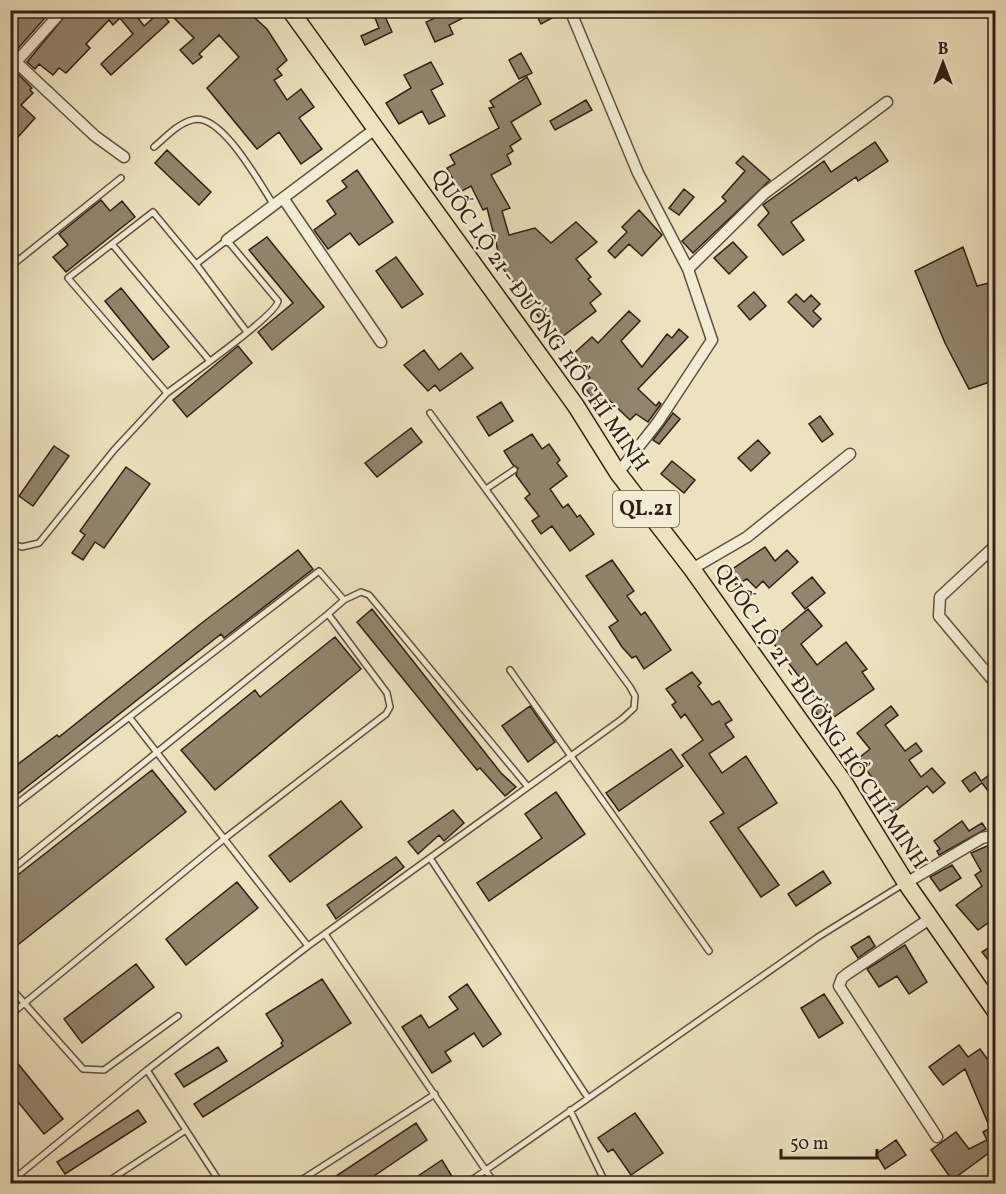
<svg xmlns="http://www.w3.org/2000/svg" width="1006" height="1194" viewBox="0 0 1006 1194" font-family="Vollkorn,serif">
	<rect width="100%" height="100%" fill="#ede2be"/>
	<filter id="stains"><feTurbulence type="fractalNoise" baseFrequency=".00333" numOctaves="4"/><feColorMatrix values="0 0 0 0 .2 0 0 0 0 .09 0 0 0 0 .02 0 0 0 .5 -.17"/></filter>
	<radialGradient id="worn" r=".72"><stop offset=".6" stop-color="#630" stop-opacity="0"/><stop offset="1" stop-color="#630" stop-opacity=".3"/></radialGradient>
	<path fill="#92846d" stroke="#301f15" stroke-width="1.5" d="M23 10H52L13 54 10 24Z
		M70 10H132L144 26 160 12 169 22 111 75 101 64 133 34 120 18 113 25 109 20 86 44 90 48 66 73 59 68 53 75 39 64 35 69 27 62Z
		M178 10H247L256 19 267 29 287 60 277 69 282 75 274 80 287 100 301 89 314 107 299 118 322 149 301 164 279 132 257 149 207 88 239 57 219 35 199 54 202 57 193 64 180 50 194 38 172 16Z
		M372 10H382L392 32 365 45 361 36 379 28Z
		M452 10H461L465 17 449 25 453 34 435 42 426 22Z
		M534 10H563V12L541 24Z
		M521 53 532 73 519 79 509 60Z
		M431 62 443 84 431 90 445 116 429 124 422 111 399 124 386 103 411 88 404 75Z
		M16 72 32 88 30 90 33 93 21 105 35 118 10 146V75Z
		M527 77 541 104 511 122 521 139 510 146 513 151 507 155 511 164 491 175 510 208 502 211 509 235 535 228 551 243 576 222 597 242 576 259 591 277 588 279 601 294 590 303 596 311 558 340 514 287 516 286 493 255 498 251 487 208 483 210 471 186 460 192 447 168 455 164 450 155 499 128 489 108 494 107 490 101Z
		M586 100 592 110 555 130 550 121Z
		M875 142 888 161 858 181 856 177 791 222 804 240 783 255 758 225 769 213 763 205 824 161 831 172Z
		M167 150 211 192 199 205 155 163Z
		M743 156 770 180 693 253 682 241 726 201 722 197 745 171 736 163Z
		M357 170 393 222 359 245 350 233 328 249 314 230 336 214 327 201 347 187 342 181Z
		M684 189 694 197 679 215 669 208Z
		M101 200 110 211 122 201 135 217 66 272 53 257 68 245 59 234Z
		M639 210 662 235 642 256 629 244 615 258 608 251 627 232 622 227Z
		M267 237 324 307 272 350 258 332 293 303 249 250Z
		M733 242 747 257 729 274 714 258Z
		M963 247 977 286 996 281V380L969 389 945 343 915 271Z
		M396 257 423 294 402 308 376 271Z
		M121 288 169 347 153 360 105 301Z
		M754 292 766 306 750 320 738 306Z
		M796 294 804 302 811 295 820 304 813 311 821 319 813 327 788 302Z
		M629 311 640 321 621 341 642 367 667 334 672 338 679 329 688 337 638 389 656 406 659 402 661 404 648 422 636 414 630 420 609 400 598 408 583 384 590 378 571 356 592 337 598 343Z
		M238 346 252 363 187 417 173 400Z
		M424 350 439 370 461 353 473 368 440 391 435 385 428 391 404 365Z
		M501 402 513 421 489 436 477 417Z
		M673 413 680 419 659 444 653 440Z
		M820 416 833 434 822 442 809 424Z
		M411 428 422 442 377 477 365 463Z
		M532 434 542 449 549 444 560 460 557 463 567 476 550 489 563 508 568 504 577 517 580 515 594 534 570 551 552 526 541 534 532 521 539 516 525 498 530 494 516 475 518 468 513 465 504 451Z
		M758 440 770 453 751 471 738 458Z
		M54 446 69 456 33 506 19 496Z
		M672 461 695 480 684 493 661 474Z
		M126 467 150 484 104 548 95 542 83 560 72 553 85 535 80 531Z
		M765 547 775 561 787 550 798 562 769 588 763 581 756 588 747 579 736 585 728 572Z
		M298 550 313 569 224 638 221 634 10 800V770L57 735 59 737 203 622Z
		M612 560 634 591 627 596 641 615 645 612 671 650 644 669 636 656 632 658 622 647 609 627 618 621 586 576Z
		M812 577 825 593 805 609 792 593Z
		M372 609 501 773 516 787 505 796 480 768 477 770 357 622Z
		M808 609 822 626 801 644 817 665 846 642 867 669 862 672 874 689 824 724 815 711 819 708 817 700 771 640Z
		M335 637 361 669 215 790 181 750 255 690 260 697Z
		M692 672 701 683 698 686 712 705 719 701 732 720 725 724 734 737 709 754 722 773 746 756 777 803 738 828 779 885 761 897 710 822 724 813 682 755 703 740 685 714 681 718 672 705 676 702 666 689Z
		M530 706 555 742 528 762 502 726Z
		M891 706 898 715 885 725 905 751 916 743 922 751 909 760 921 777 932 768 945 783 933 793 927 786 893 813 886 805 890 802 865 768 863 770 855 761 870 749 857 733Z
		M671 749 683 766 619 811 606 793Z
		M152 770 186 812 10 951V881Z
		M996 770V801L982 783 970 792 962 781 975 772 981 781Z
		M556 792 585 834 489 901 477 883 542 838 525 814Z
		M341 801 362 827 290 882 269 856Z
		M453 810 464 823 444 841 439 835 418 854 408 842Z
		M962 821 969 831 982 823 986 829 939 855 937 851 940 849 934 841Z
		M994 843 996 917 978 930 956 905 982 886 975 875 981 871 971 853Z
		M396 857 404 867 336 919 327 905Z
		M952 865 961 878 940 891 930 877Z
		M823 871 831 883 796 906 788 894Z
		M237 882 258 908 186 965 166 939Z
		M869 936 875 946 858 958 851 947Z
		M996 943V970L982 952Z
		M905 945 927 982 909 994 897 976 879 987 867 969Z
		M136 964 154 987 82 1043 64 1019Z
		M322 979 351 1023 203 1117 194 1104 283 1046 281 1043 283 1041 266 1014Z
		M467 984 501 1034 483 1047 474 1033 445 1052 451 1061 432 1073 402 1027 421 1015 429 1028 458 1009 449 997Z
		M824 994 843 1023 819 1038 801 1008Z
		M959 1045 968 1057 980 1049 991 1064 996 1061V1167L989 1153 952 1180 931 1150 956 1132 969 1149 987 1140 983 1132 990 1128 965 1069 943 1085 929 1067Z
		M218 1047 227 1061 184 1087 175 1074Z
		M10 1054 63 1119 44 1134 10 1092Z
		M138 1110 146 1122 65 1174 57 1162Z
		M635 1113 663 1153 631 1175 613 1149 608 1152 598 1138Z
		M416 1123 427 1140 362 1184H324Z
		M896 1140 906 1155 885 1169 876 1154Z
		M442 1160 453 1178 444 1184H406Z"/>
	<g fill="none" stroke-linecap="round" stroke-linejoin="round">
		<g stroke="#5f503f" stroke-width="8">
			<path id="service" d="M154 147C165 138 177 124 192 120 221 111 259 183 274 205
				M153 212 196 264 227 240 278 301C277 315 184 380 167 393L68 278Z
				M112 244 209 360
				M196 264 247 332
				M10 267 121 178
				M486 489 514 470
				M10 543 22 547 39 543 114 450 167 393
				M344 600 361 592 369 595 528 787
				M510 670 709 951
				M130 718 308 946
				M10 809 319 571 344 600 328 614
				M430 858 588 1098
				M10 871 328 614 387 693 390 707 386 714 224 839 10 1015
				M325 934 495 1184
				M10 987 83 1069 104 1070 178 1016
				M147 1070 221 1184
				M570 1110 606 1184
				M10 1181 20 1174
				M25 1184 20 1174 147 1070 308 946 622 719 634 708 635 696 630 687 430 413
				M104 1184 186 1130
				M295 1184 435 1094
				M466 1184 818 937 905 883"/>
		</g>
		<g stroke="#5f503f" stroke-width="13">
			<path id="minor" d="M570 10 638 173 688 269 712 340 658 422 618 473
				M16 62 63 10
				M10 68 16 62 95 136 124 157
				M283 198 381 342
				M227 240 375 129
				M688 269 765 193 887 102
				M996 545 940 597 939 616 996 684
				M692 569 747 537 850 454
				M906 883 982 838 996 835
				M931 918 847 974 842 978 839 986 937 1137"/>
		</g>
		<g stroke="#301f15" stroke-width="19">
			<path id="trunk" d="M290 10 576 406 618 473 692 569 845 784 906 883 996 1012"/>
		</g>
		<use href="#service" stroke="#f3ecd5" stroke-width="5"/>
		<use href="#minor" stroke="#f3ecd5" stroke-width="10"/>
		<use href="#trunk" stroke="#ede2be" stroke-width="16"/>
	</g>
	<g text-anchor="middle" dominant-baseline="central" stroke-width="5" stroke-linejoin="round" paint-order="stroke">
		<rect fill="#f3ecd5" stroke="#6a5c4f" stroke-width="1.5" x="613" y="491" width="66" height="36" rx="4.5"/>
		<g font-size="21" font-weight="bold" fill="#301f15">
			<text x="646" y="509">QL.21</text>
		</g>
		<g font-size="22" fill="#301f15" stroke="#f3ecd5">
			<text transform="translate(539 321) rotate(55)">QUỐC LỘ 21 - ĐƯỜNG HỒ CHÍ MINH</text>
			<text transform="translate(820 717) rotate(56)">QUỐC LỘ 21 - ĐƯỜNG HỒ CHÍ MINH</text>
		</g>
	</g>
	<rect width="1006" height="1194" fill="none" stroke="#ede2be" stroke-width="36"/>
	<rect x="12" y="12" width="982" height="1170" fill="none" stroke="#301f15" stroke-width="3"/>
	<rect x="18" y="18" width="970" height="1158" fill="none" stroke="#301f15" stroke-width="1.5"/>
	<g transform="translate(943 63)" stroke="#f3ecd5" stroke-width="4.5" paint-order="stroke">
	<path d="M0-4.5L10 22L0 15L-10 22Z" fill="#301f15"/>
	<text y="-9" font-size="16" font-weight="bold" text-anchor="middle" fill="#301f15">B</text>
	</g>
	<path d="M781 1149v9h96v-9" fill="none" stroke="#301f15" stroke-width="3"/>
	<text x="790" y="1149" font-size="18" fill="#301f15" stroke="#f3ecd5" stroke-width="4.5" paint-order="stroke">50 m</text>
	<rect width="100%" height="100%" filter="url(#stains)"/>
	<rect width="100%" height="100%" fill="url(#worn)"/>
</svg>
